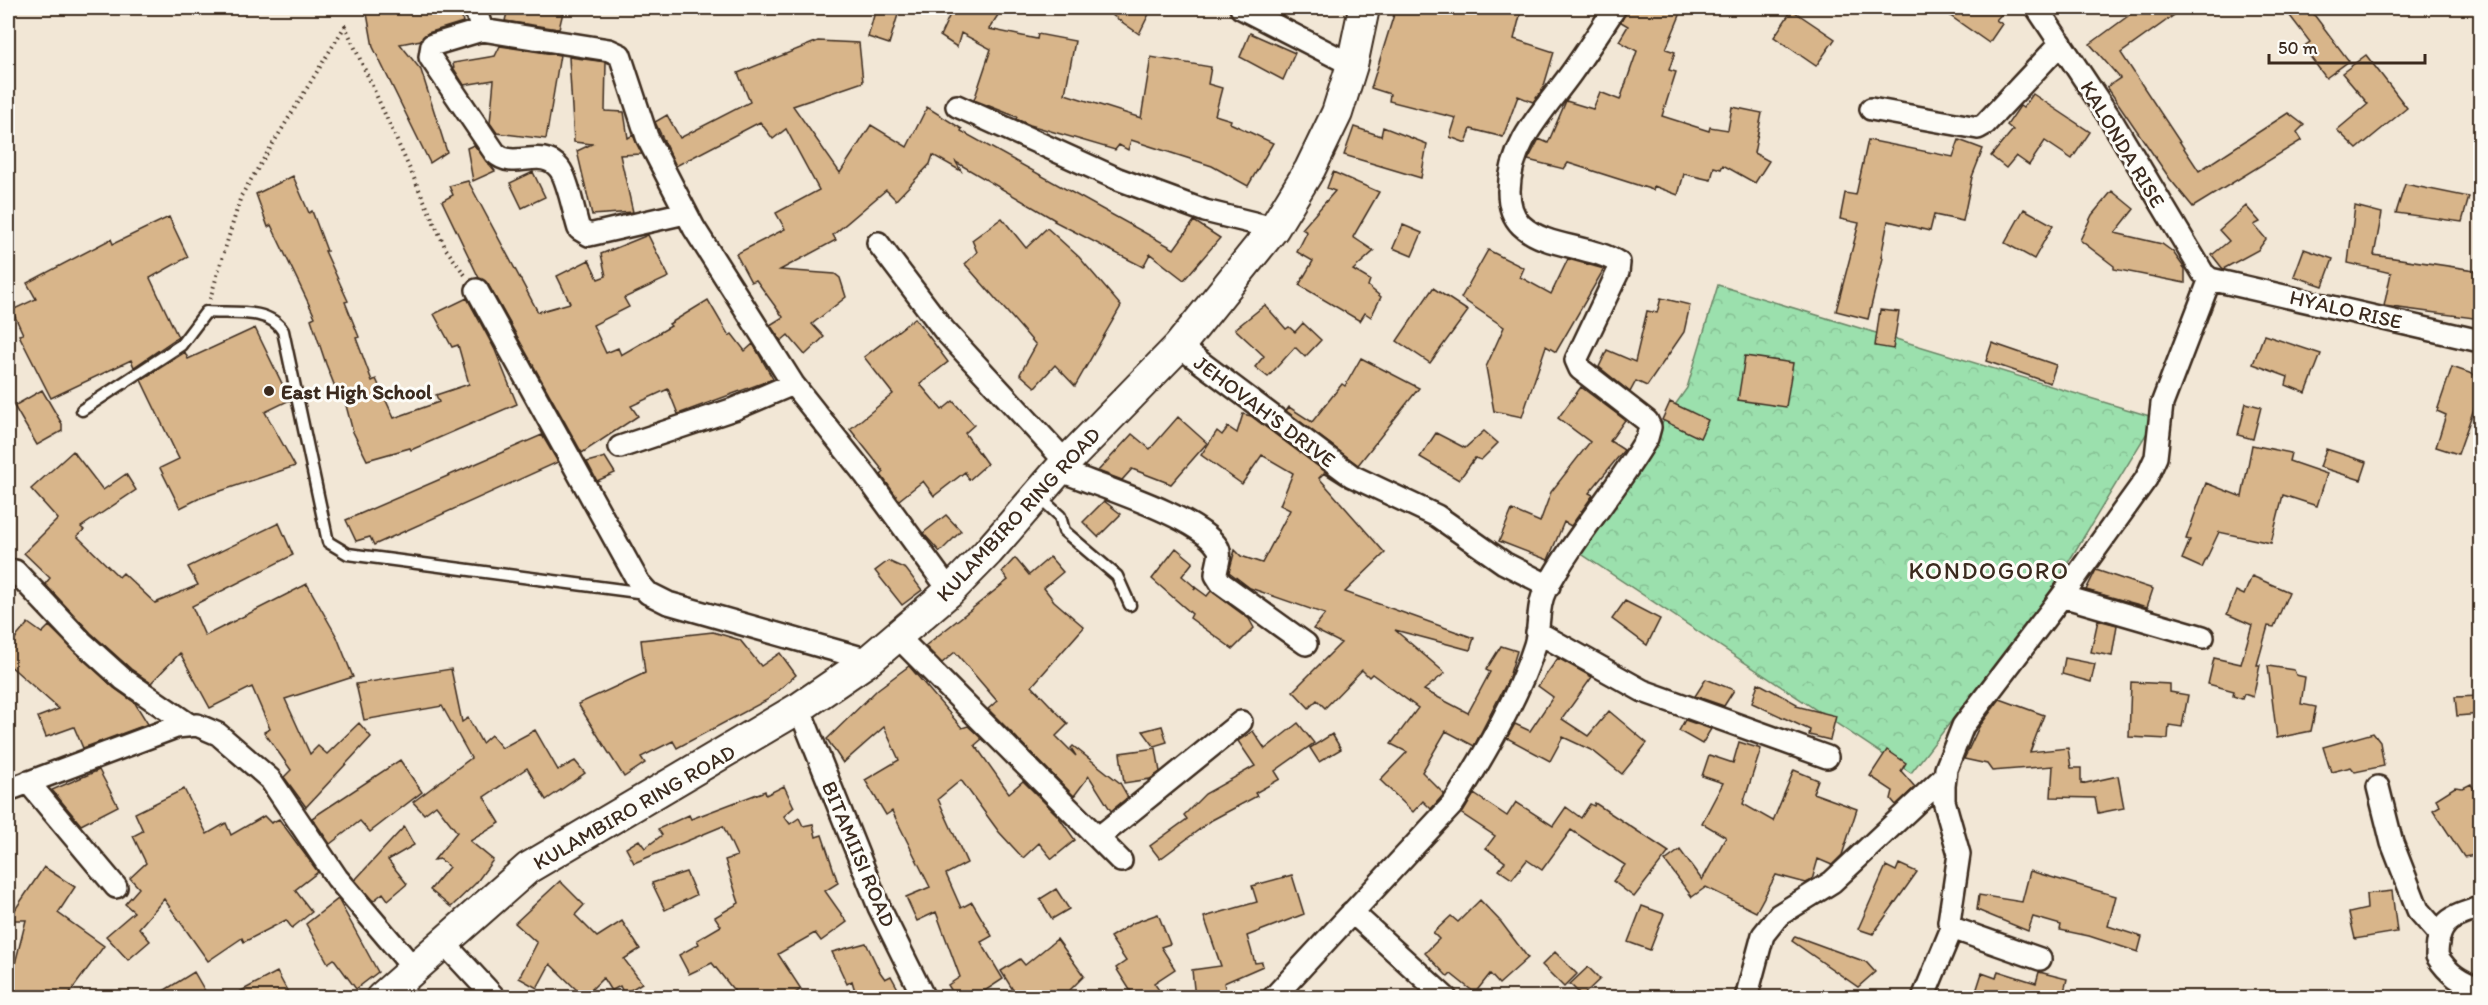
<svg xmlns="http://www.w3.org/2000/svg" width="2488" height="1005" viewBox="0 0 2488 1005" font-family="Itim,sans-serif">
	<defs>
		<pattern id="park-crowns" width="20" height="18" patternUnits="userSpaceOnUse" patternTransform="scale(1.5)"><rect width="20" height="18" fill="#9be0ad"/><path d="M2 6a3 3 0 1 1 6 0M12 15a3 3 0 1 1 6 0" fill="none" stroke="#86c094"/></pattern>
	</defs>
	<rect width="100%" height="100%" fill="#f2e7d6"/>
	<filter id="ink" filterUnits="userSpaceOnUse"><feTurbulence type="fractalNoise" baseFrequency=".0167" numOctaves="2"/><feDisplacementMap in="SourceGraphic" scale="12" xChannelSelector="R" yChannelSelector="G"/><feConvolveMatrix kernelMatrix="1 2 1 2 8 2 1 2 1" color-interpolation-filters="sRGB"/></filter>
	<g filter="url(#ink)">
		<path fill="url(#park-crowns)" stroke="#6b8566" stroke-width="1.5" d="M1718 285 2156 418 2046 599 1911 773 1574 549 1687 388Z"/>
		<path fill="#d8b58a" stroke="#3b2a1e" stroke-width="1.5" d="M366 8H460L463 22 428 33 421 40 400 44 421 70 447 152 430 163 373 47Z
			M508 8H564L559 29 505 21Z
			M876 8H900L889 44 868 37Z
			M953 8H985L998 15 989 29 1037 39 1038 34 1075 41 1065 94 1141 118 1151 57 1211 67 1208 84 1222 88 1215 115 1231 120 1230 123 1273 143 1248 186 1212 166 1131 140 1128 150 1119 145 1115 150 1030 125 1016 119 1017 117 974 100 991 49 961 33 957 47 940 36Z
			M1102 8H1152L1139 34Z
			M1396 8H1522L1514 39 1554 52 1543 89 1533 102 1518 96 1503 137 1471 129 1466 143 1450 137 1456 118 1389 101 1390 94 1371 88Z
			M1628 8H1683L1666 49 1675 52 1669 70 1676 72 1662 116 1709 131 1710 127 1728 130 1732 107 1762 113 1754 153 1769 161 1755 183 1723 165 1721 169 1714 167 1711 180 1684 174 1678 195 1654 186 1653 190 1568 163 1564 169 1528 160 1539 139 1548 143 1566 101 1593 109 1600 92 1620 100 1637 51 1619 41 1628 26 1621 22Z
			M1939 8H2007L1996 20 2002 24 1989 43Z
			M2139 8H2184L2121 53 2199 171 2288 113 2304 125 2297 132 2302 140 2193 207 2170 179 2107 87 2120 78 2090 44Z
			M2284 8H2309L2349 61 2326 78 2303 47 2310 42Z
			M1792 10 1835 39 1816 66 1774 37Z
			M1250 33 1295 53 1283 80 1240 57Z
			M818 41 859 43 863 82 793 106 840 173 871 125 907 147 927 107 962 129 961 131 1174 249 1194 221 1220 238 1184 280 1150 254 1143 267 1054 221 1055 220 956 162 961 171 933 155 930 164 896 200 886 190 833 235 836 240 780 270 835 274 840 278 846 297 812 324 824 337 805 355 788 335 781 341 770 325 783 317 756 280 751 282 736 254 785 229 776 213 819 190 786 129 773 139 760 122 676 166 655 122 667 115 680 138 750 102 738 73Z
			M500 46 560 55 546 139 497 133 490 123 494 80 464 85 454 69 453 63 495 56Z
			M2366 55 2407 108 2357 149 2337 130 2368 104 2342 73Z
			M569 57 606 62 605 111 624 112 628 138 633 135 642 154 620 155 633 212 592 215 577 151 592 144 574 142Z
			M2033 94 2090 132 2072 159 2045 141 2029 165 2016 156 2006 168 1991 156 2013 130 2007 125 2020 106 2023 108Z
			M1354 127 1381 136 1383 127 1427 144 1421 178 1344 155Z
			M1868 140 1953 157 1959 140 1983 149 1972 177 1963 221 1934 215 1930 231 1888 221 1881 257 1883 258 1868 319 1836 311 1859 223 1840 219 1845 193 1856 195Z
			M474 145 495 171 473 181 467 148Z
			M533 172 545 197 522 208 510 183Z
			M1333 172 1379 192 1353 237 1374 251 1353 270 1370 280 1368 286 1381 297 1371 317 1365 313 1360 321 1299 285 1313 261 1297 252 1307 232 1302 229 1335 191 1327 188Z
			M293 176 309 213 312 211 327 251H325L348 301 345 302 359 337 356 338 372 381 376 379 394 418 439 402 436 395 469 384 458 345 452 347 434 314 467 298 495 350 517 404 411 450 410 448 367 460 353 432 342 390 337 392 326 364 311 319 315 317 271 225 268 227 256 194Z
			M468 181 538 312 570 303 557 276 589 260 598 279 606 276 601 254 648 235 669 277 624 298 629 307 593 325 606 353 618 348 621 355 671 326 669 324 708 300 729 336 732 334 745 351 753 344 773 379 678 414 668 389 631 406 638 416 582 453 488 284 479 278 442 201 453 195 449 186Z
			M2405 184 2469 197 2462 222 2396 213Z
			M2112 191 2134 209 2115 233 2162 244 2173 252 2185 269V283L2114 269V266L2080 240 2092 215Z
			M2246 206 2260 222 2254 225 2266 239 2258 250 2223 269 2212 255 2229 241 2219 230Z
			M2355 206 2382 213 2374 255 2481 271V319L2384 306 2391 273 2348 263Z
			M2024 209 2053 225 2034 259 2005 243Z
			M169 217 188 257 150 278 178 337 134 367 131 360 51 398 19 335 23 334 12 310 36 299 27 283 111 239 113 244Z
			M1002 218 1026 248 1047 228 1079 257 1121 306 1075 386 1055 365 1035 387 1020 374 1036 345 965 264 977 252 972 240Z
			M1403 225 1422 233 1412 256 1393 248Z
			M2304 249 2333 259 2323 286 2294 276Z
			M1488 250 1524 268 1520 277 1551 294 1568 259 1604 269 1556 352 1546 346 1522 417 1494 411 1486 367 1504 327 1461 298Z
			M1433 288 1468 311 1430 363 1397 341Z
			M1661 298 1690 305 1684 332 1647 386 1636 381 1630 392 1599 367 1607 350 1635 362 1647 311 1657 313Z
			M1265 305 1286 329 1289 327 1295 332 1303 323 1321 340 1305 357 1295 347 1268 377 1255 367 1264 356 1235 329Z
			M1880 310 1899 312 1893 349 1875 346Z
			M915 318 948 362 920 384 942 410 953 401 974 425 965 433 987 464 969 480 965 472 934 496 923 481 899 500 881 475 884 472 850 429 893 394 864 357Z
			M255 328 290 400 265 412 295 466 200 498 180 508 160 468 179 459 141 380 185 352 188 359Z
			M2264 335 2321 354 2306 393 2286 385 2288 377 2253 364Z
			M1992 343 2056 365 2050 383 1986 361Z
			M1745 356 1793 363 1786 407 1738 400Z
			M1361 358 1419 388 1358 465 1286 411 1289 407 1312 422 1342 384 1345 386Z
			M2452 367 2481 377V389L2458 454 2436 447 2446 415 2437 411Z
			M1581 387 1625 420 1610 441 1624 450 1589 493 1593 495 1571 526 1564 522 1548 560 1499 541 1512 510 1540 522 1551 492 1590 442 1558 418Z
			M42 390 62 424V431L37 445 14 406Z
			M1670 402 1708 420 1700 438 1662 420Z
			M2246 403 2261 407 2253 439 2238 435Z
			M1243 414 1251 416 1343 485 1324 473 1319 478 1385 553 1345 592 1474 638 1470 650 1395 630 1445 673 1424 690 1468 713 1490 672 1486 670 1501 646 1517 651 1508 680 1474 746 1446 731 1422 772 1444 794 1431 809 1423 801 1413 812 1380 780 1407 752 1391 744 1418 708 1372 674 1369 677 1362 670 1325 708 1317 700 1309 708 1293 691 1341 643 1313 629 1325 614 1250 588 1229 572 1235 550 1241 556 1262 563 1290 510 1280 505 1293 473 1262 455 1242 484 1201 455 1217 431 1222 435 1228 427 1237 433Z
			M1178 417 1207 443 1171 484 1132 469 1122 480 1098 471 1132 434 1150 449Z
			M1484 431 1498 443 1481 460 1475 458 1459 480 1420 457 1436 433 1465 448Z
			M542 435 558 462 374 545 370 537 356 541 346 520Z
			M2252 445 2291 453 2289 461 2327 474 2317 506 2283 495 2271 543 2219 532 2202 568 2182 559 2190 540 2186 539 2206 483 2242 497Z
			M2326 449 2367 462 2361 480 2320 467Z
			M73 451 103 490 126 474 136 490 81 527 84 530 77 536 119 577 123 573 155 603 198 585 188 567 279 523 293 555 192 606 205 636 307 584 337 637 353 677 285 699 310 754 318 746 327 754 359 723 371 737 306 807 284 777 291 770 264 732 270 729 252 687 210 708 180 653 151 683 131 669 91 633 45 584 50 578 24 553 58 519 31 489Z
			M605 457 615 473 597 481 587 462Z
			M1104 501 1121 514 1098 537 1083 522Z
			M946 515 961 531 940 552 923 533Z
			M1176 548 1193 562 1182 576 1195 587 1194 590 1196 588 1207 596 1211 591 1249 619 1254 628 1233 649 1190 618 1192 614 1152 579Z
			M1050 557 1063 572 1044 588 1054 601 1084 627 1032 686 1068 724 1056 736 1076 756 1071 748 1073 746 1120 783 1128 797 1111 811 1089 776 1074 796 988 709 997 701 955 652 942 663 925 646 1008 580 1002 572 1015 558 1029 575Z
			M888 561 906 569 922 590 902 605 875 571Z
			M2096 570 2153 589 2147 607 2086 590Z
			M2252 576 2289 592 2274 627 2268 626 2257 665H2260L2253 697 2244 694 2242 699 2233 696 2234 691 2208 684 2214 658 2241 664 2252 625 2227 614 2236 591 2244 595Z
			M1625 601 1660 619 1647 645 1612 619Z
			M2098 620 2117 625 2112 656 2091 652Z
			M28 623 42 633 49 626 114 688 135 703 148 724 83 748 74 727 46 737 38 717 59 709 8 664V647Z
			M713 632 740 640 761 666 780 653 796 675 767 700 677 748 673 741 641 757 645 763 624 777 578 704 645 673 641 640Z
			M1558 658 1592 677 1562 719 1588 736 1609 711 1647 743 1622 774 1593 751 1563 737 1550 761 1507 738 1515 724 1530 731 1553 697 1538 686Z
			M2065 658 2095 664 2091 682 2062 674Z
			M909 666 962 728 968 726 982 739 975 745 1009 793 1023 781 1058 816 1075 840 1052 859 1039 843 1023 858 999 832 961 780 938 799 967 863 946 874 961 908 972 902 992 936 981 942 1003 979 974 998H956L948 985 960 977 936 912 917 921 906 897 930 887 892 811 886 815 865 780 899 760 884 727 843 763 827 739 878 689Z
			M2268 666 2294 670 2296 675 2305 677 2301 704 2316 707 2311 731 2277 738Z
			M451 669 462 722 468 718 482 743 491 735 502 748 535 730 558 770 575 761 585 773 546 800 527 768 484 797 500 823 470 841 493 860 476 883 451 907 430 890 449 867 440 859 434 860 457 832 436 805 424 814 413 802 471 758 442 706 364 720 356 684Z
			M1706 679 1734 690 1724 706 1695 696Z
			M2131 682 2170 684V692L2188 695 2182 727 2169 725 2168 739 2129 737Z
			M1758 683 1797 704 1796 706 1836 716 1830 740 1809 735 1810 730 1752 703Z
			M2481 696V714L2457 716 2455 697Z
			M2000 699 2044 715 2030 752 2068 748 2071 768H2081V784L2118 776 2124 808 2098 813 2095 798 2051 797 2053 766 1992 771 1987 764 1964 759 1979 727Z
			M1685 720 1711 729 1702 744 1679 731Z
			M1298 723 1314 743 1275 771 1280 779 1255 793 1257 796 1212 820 1160 859 1150 846 1187 819 1184 815 1205 794 1255 766 1238 741 1253 731 1265 749Z
			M1162 726 1167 742 1154 746 1143 731Z
			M2373 733 2380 742 2384 766 2355 772 2351 767 2331 772 2323 747Z
			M1332 734 1341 749 1319 762 1310 748Z
			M1739 742 1761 749 1743 804 1773 821 1794 770 1818 780 1813 793 1857 809 1842 855 1832 865 1818 859 1812 880 1806 883 1776 875 1756 912 1706 887 1692 897 1665 861 1680 850 1702 880 1726 837 1702 823 1723 783 1702 776 1709 755 1733 763Z
			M1156 748 1160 772 1150 779 1124 783 1120 753Z
			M1887 750 1906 763 1901 771 1915 787 1896 805 1891 799 1893 791 1870 776Z
			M400 760 422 792 370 832 360 821 330 844 312 818Z
			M99 770 118 806 81 825 52 790Z
			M2471 784 2481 801V854L2464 857 2433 810 2440 806 2436 799 2455 787 2463 788Z
			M784 786 794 807 784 816 790 824 799 818 803 826 813 824 816 837 822 835 838 883 825 891 847 922 821 941 815 933 778 954 801 989 788 998H740L712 963 689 974 679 955 699 944 697 940 721 926 715 917 739 903 725 860 737 856 723 826 634 863 626 848 639 840 645 848 662 835 658 829 689 815 691 819 765 791 766 795Z
			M184 789 207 834 226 823 231 835 264 816 271 823 279 819 318 872 295 890 312 912 292 928 286 920 244 942 242 938 208 961 164 899 139 928 150 941 128 960 106 936 134 912 125 904 139 888 130 878 146 863 133 836 143 831 135 813Z
			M1474 794 1507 816 1516 802 1553 826 1566 807 1581 818 1590 804 1594 806 1595 803 1669 852 1634 897 1613 881 1625 865 1571 830 1542 870 1527 860 1512 879 1499 870 1505 862 1486 848 1495 836 1462 814Z
			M404 827 414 845 388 860 407 884 388 900 383 893 373 901 355 880Z
			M1899 864 1917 872 1873 934 1858 929 1886 866 1896 871Z
			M44 867 75 887 58 913 104 946 66 998H8V974L12 976 26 920H8Z
			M2030 871 2116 896 2108 926 2142 937 2138 952 2089 936 2060 930 2061 925 2033 917 2028 931 1977 910 1979 895 2022 902Z
			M686 872 696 895 665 910 652 883Z
			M1292 875 1304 914 1247 936 1255 963 1262 962 1263 966 1224 983 1227 998H1195L1192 970 1221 966 1204 917 1257 902 1252 886Z
			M560 881 584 905 575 915 597 937 622 921 640 949 624 959 642 983 624 994 620 986 611 991 603 978 584 997 550 964 537 988 519 978 537 943 515 923Z
			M1056 889 1069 909 1052 919 1040 899Z
			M2392 891 2397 932 2355 939 2349 913 2367 909 2366 894Z
			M338 899 378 972 356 989 334 959 328 963 306 924Z
			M1480 900 1501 922 1528 958 1499 984 1490 974 1475 993 1451 974 1448 977 1425 953 1439 939 1433 933 1451 916 1458 922Z
			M1642 906 1664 914 1650 950 1628 942Z
			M1158 914 1170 944 1161 947 1175 969 1154 983 1159 990 1147 998H1135L1116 968 1126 961 1110 937 1133 923Z
			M1795 936 1866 962 1875 972 1858 987 1792 941Z
			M1057 939 1084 976 1062 998H1018L1001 971 1020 959 1025 965Z
			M866 943 880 972 885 979 891 976 903 998H857L852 981 847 984 832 952Z
			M1555 952 1577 974 1564 987 1542 965Z
			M1588 967 1600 979 1582 996 1570 984Z
			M1998 971 2036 983 2039 972 2067 979 2064 992 2070 994V998H1974L1982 973 1996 978Z
			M194 972 209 998H152Z
			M277 972 291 998H228Z"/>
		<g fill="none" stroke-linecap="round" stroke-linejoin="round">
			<g stroke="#3b2a1e" stroke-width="15">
				<path id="lane" d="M82 410 181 345 206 312C231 314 268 307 283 331L328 542 348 554 645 593
					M1038 496 1060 516 1064 531 1117 576 1130 605"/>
			</g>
			<g stroke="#3b2a1e" stroke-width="26">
				<path id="street" d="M475 8 482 30
					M1241 8 1352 65
					M2037 8 2112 121 2203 273 2210 279 2480 341
					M957 106 1118 179 1205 211 1274 228
					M1871 109 1978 128 1985 124 2061 43
					M685 213 589 235 579 229C574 214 568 179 559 168 541 146 514 171 495 153L430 57 432 45 482 30 609 50 620 55 647 137 694 228 793 384 866 476 950 591
					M878 243 944 330 1066 462
					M477 290 639 583 648 593 668 603 869 660
					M1179 346 1352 476 1437 516 1504 563 1549 586
					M620 447 734 409 793 384
					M1059 470C1095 485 1199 516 1218 548 1222 555 1216 567 1216 575L1221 583 1306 644
					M15 571 82 642 123 679 188 724
					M2062 596 2203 637
					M1537 632 1643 691 1827 757
					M897 636 1121 861
					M799 708 879 907 924 998
					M28 782 116 887
					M2378 787 2392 843 2418 910 2440 935
					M8 790 176 727 197 725 218 734 270 779 337 878 415 970
					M1098 838 1241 722
					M2480 908C2451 917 2437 921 2437 956 2449 975 2460 981 2480 989
					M1352 912 1446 998
					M445 944 495 998
					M2040 959 1952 928 1949 922 1959 854 1944 801V786L1946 769 1963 726 2062 596 2146 479 2156 457 2162 404 2210 279
					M1273 998 1453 804C1482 759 1519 696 1535 645 1540 628 1537 606 1545 591 1574 537 1616 491 1647 438L1650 427 1647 421 1580 369 1576 360 1618 272 1619 263C1591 245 1545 248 1521 225 1512 216 1509 204 1509 191 1510 142 1545 110 1572 72 1587 51 1601 29 1615 8
					M1746 998 1763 935 1779 915 1832 882 1945 776
					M1923 998 1952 928"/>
			</g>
			<g stroke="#3b2a1e" stroke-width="34">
				<path id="secondary" d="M381 998 528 868 799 708 869 660 950 591 988 552 1066 462 1179 346 1274 228 1310 169 1337 113 1352 65 1364 8"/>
			</g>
			<path stroke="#3b2a1e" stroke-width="4" stroke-dasharray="1.5 4.5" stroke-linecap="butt" d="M210 299 241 196 345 26 446 249 465 275"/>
			<use href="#lane" stroke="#fdfcf7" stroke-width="10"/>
			<use href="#street" stroke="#fdfcf7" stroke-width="21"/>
			<use href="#secondary" stroke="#fdfcf7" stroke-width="30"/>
		</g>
	</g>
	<circle fill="#3b2a1e" stroke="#fdfcf7" stroke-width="2" cx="269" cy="391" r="6"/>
	<g text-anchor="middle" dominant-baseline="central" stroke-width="6" stroke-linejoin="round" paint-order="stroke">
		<g font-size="21" fill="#3b2a1e" stroke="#fdfcf7">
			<text transform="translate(2123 144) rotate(59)">KALONDA RISE</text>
			<text transform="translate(2346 309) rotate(13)">HYALO RISE</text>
			<text transform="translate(1265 411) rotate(37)">JEHOVAH'S DRIVE</text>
			<text transform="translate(1018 514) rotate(-47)">KULAMBIRO RING ROAD</text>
			<text transform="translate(634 807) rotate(-30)">KULAMBIRO RING ROAD</text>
			<text transform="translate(859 854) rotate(67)">BITAMIISI ROAD</text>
		</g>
		<g font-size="21" font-weight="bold" fill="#3b2a1e" stroke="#fdfcf7" text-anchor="start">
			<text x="281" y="391">East High School</text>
		</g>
		<g font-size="24" letter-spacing="1.5" fill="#3b2a1e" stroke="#fdfcf7">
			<text x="1989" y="570">KONDOGORO</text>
		</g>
	</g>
	<rect width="2488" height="1005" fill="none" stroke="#fdfcf7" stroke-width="30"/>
	<rect x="15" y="15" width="2458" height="975" fill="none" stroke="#3b2a1e" stroke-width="2" filter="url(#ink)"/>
	<path d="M2269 54v9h156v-9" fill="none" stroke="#3b2a1e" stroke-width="3"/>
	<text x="2278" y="54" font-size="18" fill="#3b2a1e" stroke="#fdfcf7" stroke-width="4.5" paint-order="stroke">50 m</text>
</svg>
